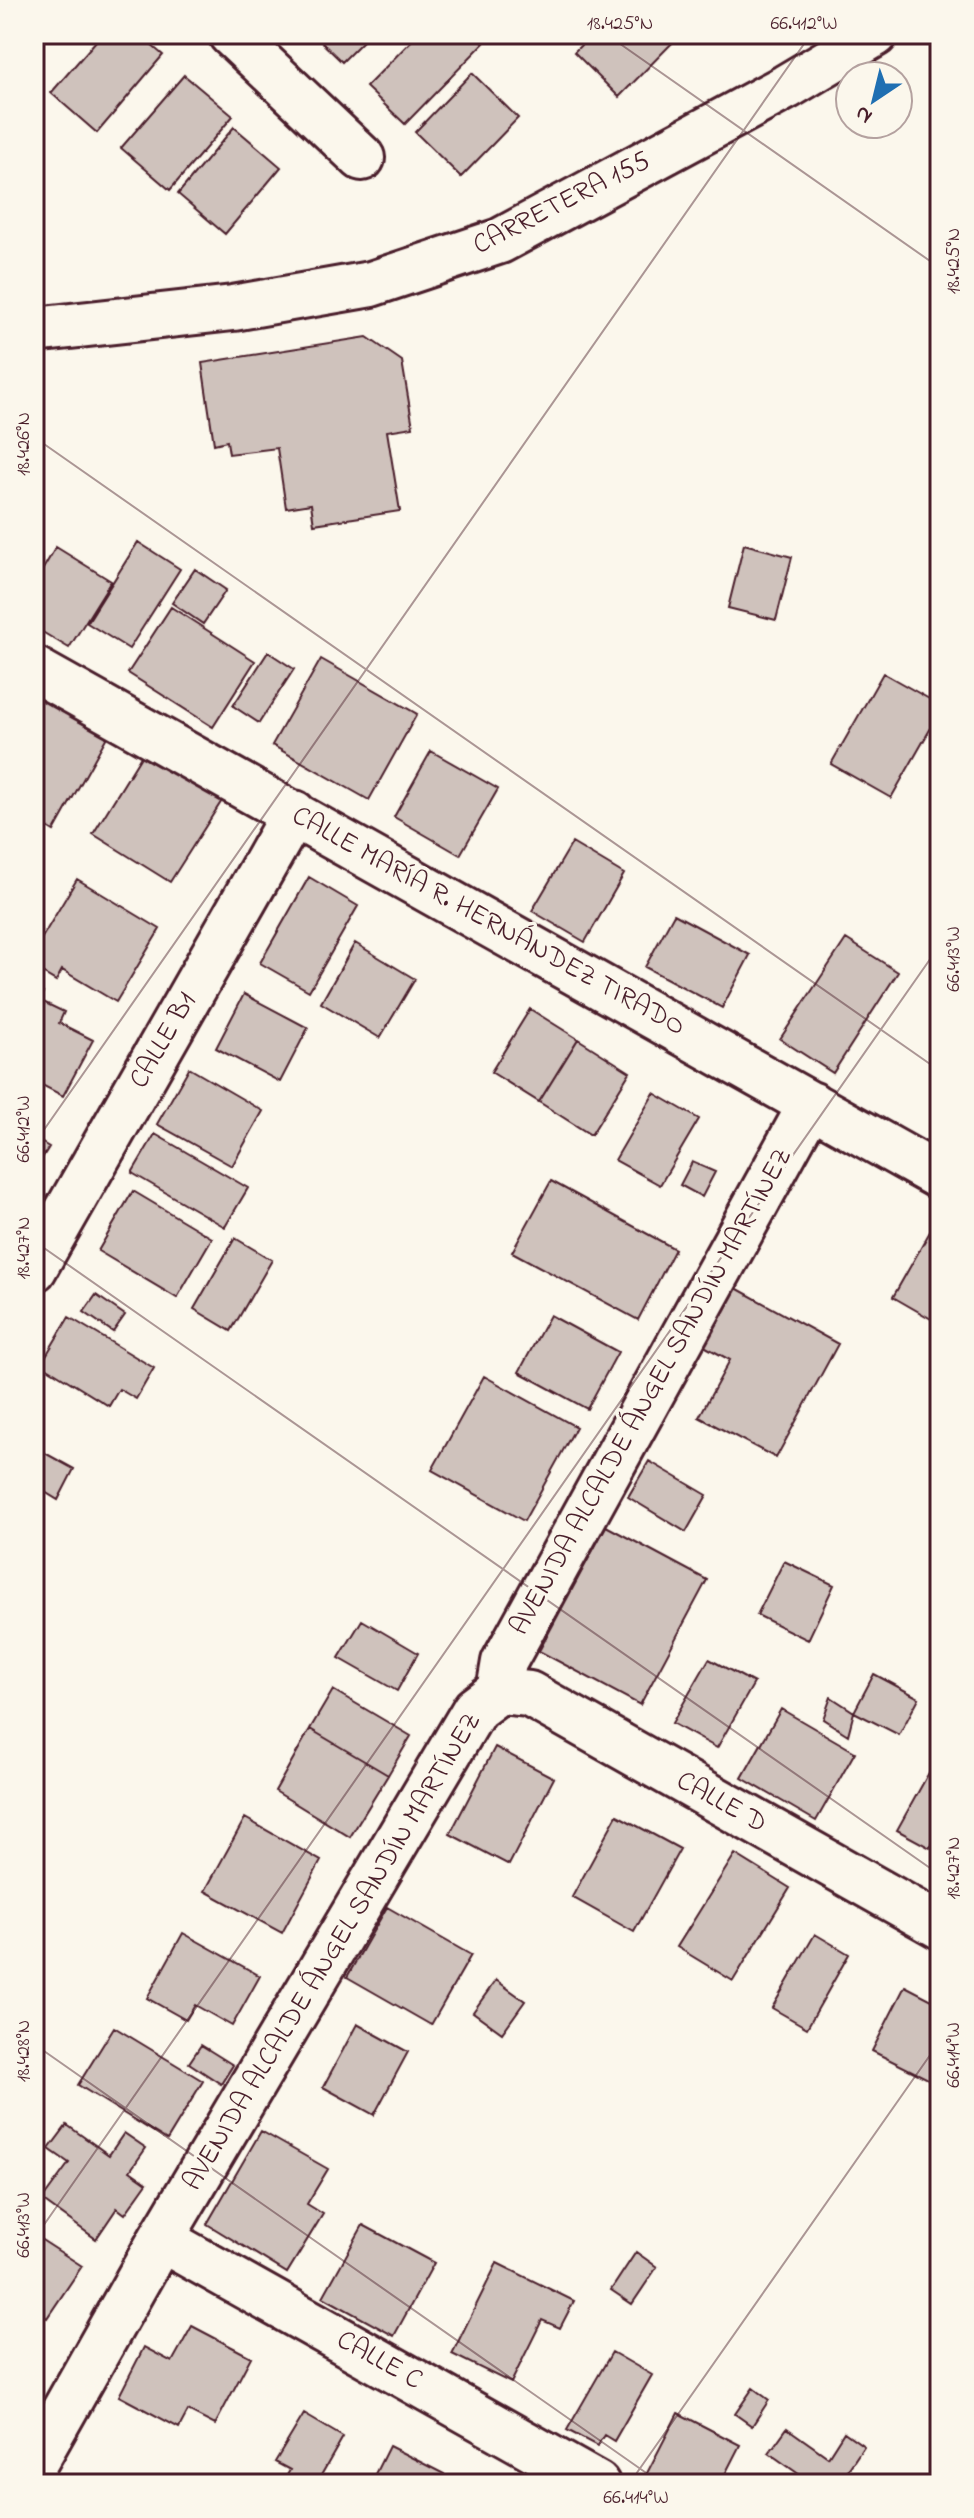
<svg xmlns="http://www.w3.org/2000/svg" width="974" height="2518" viewBox="0 0 974 2518" font-family="'Indie Flower',sans-serif">
	<rect width="100%" height="100%" fill="#fbf7ec"/>
	<filter id="ink" filterUnits="userSpaceOnUse"><feTurbulence type="fractalNoise" baseFrequency=".0125" numOctaves="2"/><feDisplacementMap in="SourceGraphic" scale="16" xChannelSelector="R" yChannelSelector="G"/><feConvolveMatrix kernelMatrix="1 2 1 2 8 2 1 2 1" color-interpolation-filters="sRGB"/></filter>
	<g filter="url(#ink)">
		<path fill="#cfc2bc" stroke="#4a1f2b" stroke-width="2" d="M102 34H138L163 55 97 133 51 93Z
			M313 34H370L342 62Z
			M418 34H433L439 39 443 34H475L484 43 405 124 366 87Z
			M592 34H681L619 97 574 52Z
			M34 36 43 44 34 54Z
			M472 73 518 118 461 177 415 132Z
			M184 75 233 116 170 190 121 148Z
			M234 127 281 167 225 234 178 194Z
			M367 337 402 361 413 427 387 431 400 511 314 524 311 504 286 508 277 448 229 454 227 441 214 444 202 363Z
			M138 542 180 569 129 649 87 623Z
			M744 544 792 557 776 620 728 608Z
			M56 547 111 581 69 648 34 627V584Z
			M195 569 226 590 203 624 172 603Z
			M171 607 255 661 213 727 128 673Z
			M268 652 294 669 259 723 233 706Z
			M321 659 417 714 369 800 272 745Z
			M883 673 940 705V712L891 798 831 764Z
			M34 691 109 733 54 831 34 819Z
			M145 750 223 799 170 882 93 834Z
			M431 751 498 789 460 855 394 817Z
			M572 843 624 874 585 942 532 911Z
			M309 877 358 906 309 991 260 963Z
			M77 879 160 929 116 1002 62 970 56 981 34 968V951Z
			M674 914 750 955 722 1008 645 967Z
			M846 939 898 972 833 1073 780 1039Z
			M355 943 415 979 380 1038 321 1003Z
			M34 988 43 993 39 1000 64 1012 59 1023 93 1040 63 1096 34 1081Z
			M244 994 308 1028 280 1082 216 1048Z
			M530 1009 578 1039 539 1102 491 1072Z
			M578 1039 630 1072 591 1135 539 1102Z
			M189 1068 263 1111 232 1166 157 1124Z
			M654 1093 699 1119 660 1185 615 1160Z
			M155 1134 248 1188 225 1227 132 1173Z
			M34 1138 49 1147 34 1171Z
			M692 1162 715 1172 702 1197 680 1185Z
			M551 1181 675 1249 638 1320 512 1252Z
			M133 1191 212 1238 177 1298 98 1251Z
			M932 1228 940 1232V1324L893 1297Z
			M235 1238 272 1260 231 1331 194 1309Z
			M736 1288 838 1344 776 1458 699 1417 730 1360 704 1346Z
			M96 1295 125 1315 113 1332 84 1312Z
			M550 1315 618 1352 587 1409 519 1372Z
			M69 1317 154 1368 136 1399 119 1389 109 1406 41 1364Z
			M484 1376 576 1427 524 1521 432 1470Z
			M34 1447 74 1469 58 1500 43 1491 37 1503 34 1501Z
			M649 1461 707 1495 686 1532 628 1497Z
			M606 1526 707 1580 640 1705 539 1651Z
			M784 1561 834 1585 808 1640 757 1615Z
			M362 1620 418 1653 397 1691 339 1658Z
			M709 1659 754 1683 717 1748 672 1723Z
			M874 1674 919 1698 899 1735 854 1712Z
			M333 1690 411 1736 388 1775 310 1729Z
			M831 1697 854 1712 848 1735 823 1719Z
			M781 1709 855 1752 816 1821 742 1778Z
			M310 1729 388 1775 350 1837 275 1791Z
			M495 1747 554 1778 509 1865 450 1834Z
			M936 1760 940 1762V1830L930 1848 897 1830Z
			M617 1815 680 1849 634 1932 572 1897Z
			M245 1818 321 1861 282 1933 205 1891Z
			M735 1854 790 1888 733 1981 677 1947Z
			M387 1907 471 1955 431 2025 347 1977Z
			M183 1933 260 1976 232 2026 195 2005 186 2020 147 1998Z
			M815 1934 849 1954 807 2028 772 2008Z
			M496 1980 525 2001 502 2033 473 2012Z
			M905 1986 940 2004V2080L938 2084 872 2051Z
			M357 2024 408 2052 374 2115 323 2087Z
			M114 2027 203 2081 167 2140 78 2085Z
			M201 2045 233 2065 221 2084 189 2063Z
			M67 2125 109 2155 124 2133 146 2148 130 2171 147 2183 125 2214 117 2208 96 2239 42 2200 69 2163 49 2149Z
			M261 2131 328 2169 307 2204 323 2214 287 2273 207 2224Z
			M363 2225 434 2263 394 2336 323 2297Z
			M34 2235 82 2266 47 2318 34 2309Z
			M636 2252 657 2267 632 2304 611 2290Z
			M497 2263 574 2301 560 2328 542 2320 511 2383 452 2354Z
			M192 2326 251 2357 215 2425 188 2411 179 2428 119 2396 144 2347 172 2362Z
			M612 2352 652 2375 614 2441 604 2435 597 2446 567 2430Z
			M753 2388 769 2400 752 2426 735 2414Z
			M678 2413 740 2445 720 2484H663L646 2475Z
			M304 2414 343 2437 316 2484H282L290 2470 275 2462Z
			M787 2428 828 2457 844 2432 864 2446 848 2470 858 2476 852 2484H809L810 2482 769 2453Z
			M389 2446 444 2474 439 2484H370Z"/>
		<g fill="none" stroke-linecap="round" stroke-linejoin="round">
			<g stroke="#4a1f2b" stroke-width="50">
				<path id="minor" d="M231 34 362 158
					M34 669 940 1177
					M34 1269 294 813
					M499 1691 529 1694 940 1926
					M161 2239 597 2484
					M34 2464 161 2239 475 1709 499 1691 504 1662 811 1104"/>
			</g>
			<g stroke="#4a1f2b" stroke-width="50">
				<path id="tertiary" d="M34 330 233 308 371 284 500 241 786 87 875 34"/>
			</g>
			<use href="#minor" stroke="#fbf7ec" stroke-width="44"/>
			<use href="#tertiary" stroke="#fbf7ec" stroke-width="44"/>
		</g>
	</g>
	<path fill="none" stroke="#4a1f2b" stroke-width="2" stroke-opacity="0.45" d="M606 34 940 268M34 48 44 34M34 437 940 1071M34 1144 811 34M34 1241 940 1875M34 2044 662 2484M34 2239 940 945M629 2484 940 2041"/>
	<g text-anchor="middle" dominant-baseline="central" stroke-width="7" stroke-linejoin="round" paint-order="stroke">
		<g font-size="28" fill="#4a1f2b" stroke="#fbf7ec">
			<text transform="translate(562 204) rotate(-27)">CARRETERA 155</text>
			<text transform="translate(488 922) rotate(29)">CALLE MARÍA R. HERNÁNDEZ TIRADO</text>
			<text transform="translate(164 1041) rotate(-60)">CALLE B1</text>
			<text transform="translate(652 1392) rotate(-61)">AVENIDA ALCALDE ÁNGEL SANDÍN MARTÍNEZ</text>
			<text transform="translate(721 1803) rotate(29)">CALLE D</text>
			<text transform="translate(333 1952) rotate(-59)">AVENIDA ALCALDE ÁNGEL SANDÍN MARTÍNEZ</text>
			<text transform="translate(379 2361) rotate(29)">CALLE C</text>
		</g>
	</g>
	<rect width="974" height="2518" fill="none" stroke="#fbf7ec" stroke-width="88"/>
	<g transform="translate(874 100) rotate(215)"><circle r="38" fill="#fbf7ec" stroke="#b4a19f" stroke-width="2"/>
	<path d="M0-6L14 30L0 20L-14 30Z" fill="#1f6fb2"/>
	<text y="-12" font-size="22" font-weight="bold" text-anchor="middle" fill="#4a1f2b">N</text>
	</g>
	<rect x="44" y="44" width="886" height="2430" fill="none" stroke="#4a1f2b" stroke-width="3"/>
	<g font-size="20" text-anchor="middle" fill="#4a1f2b">
		<text x="620" y="29">18.425°N</text>
		<text x="804" y="29">66.412°W</text>
		<text transform="translate(952 261) rotate(-90)" y="7">18.425°N</text>
		<text transform="translate(22 444) rotate(-90)" y="7">18.426°N</text>
		<text transform="translate(952 959) rotate(-90)" y="7">66.413°W</text>
		<text transform="translate(22 1129) rotate(-90)" y="7">66.412°W</text>
		<text transform="translate(22 1248) rotate(-90)" y="7">18.427°N</text>
		<text transform="translate(952 1868) rotate(-90)" y="7">18.427°N</text>
		<text transform="translate(22 2051) rotate(-90)" y="7">18.428°N</text>
		<text transform="translate(952 2055) rotate(-90)" y="7">66.414°W</text>
		<text transform="translate(22 2225) rotate(-90)" y="7">66.413°W</text>
		<text x="636" y="2503">66.414°W</text>
	</g>
</svg>
